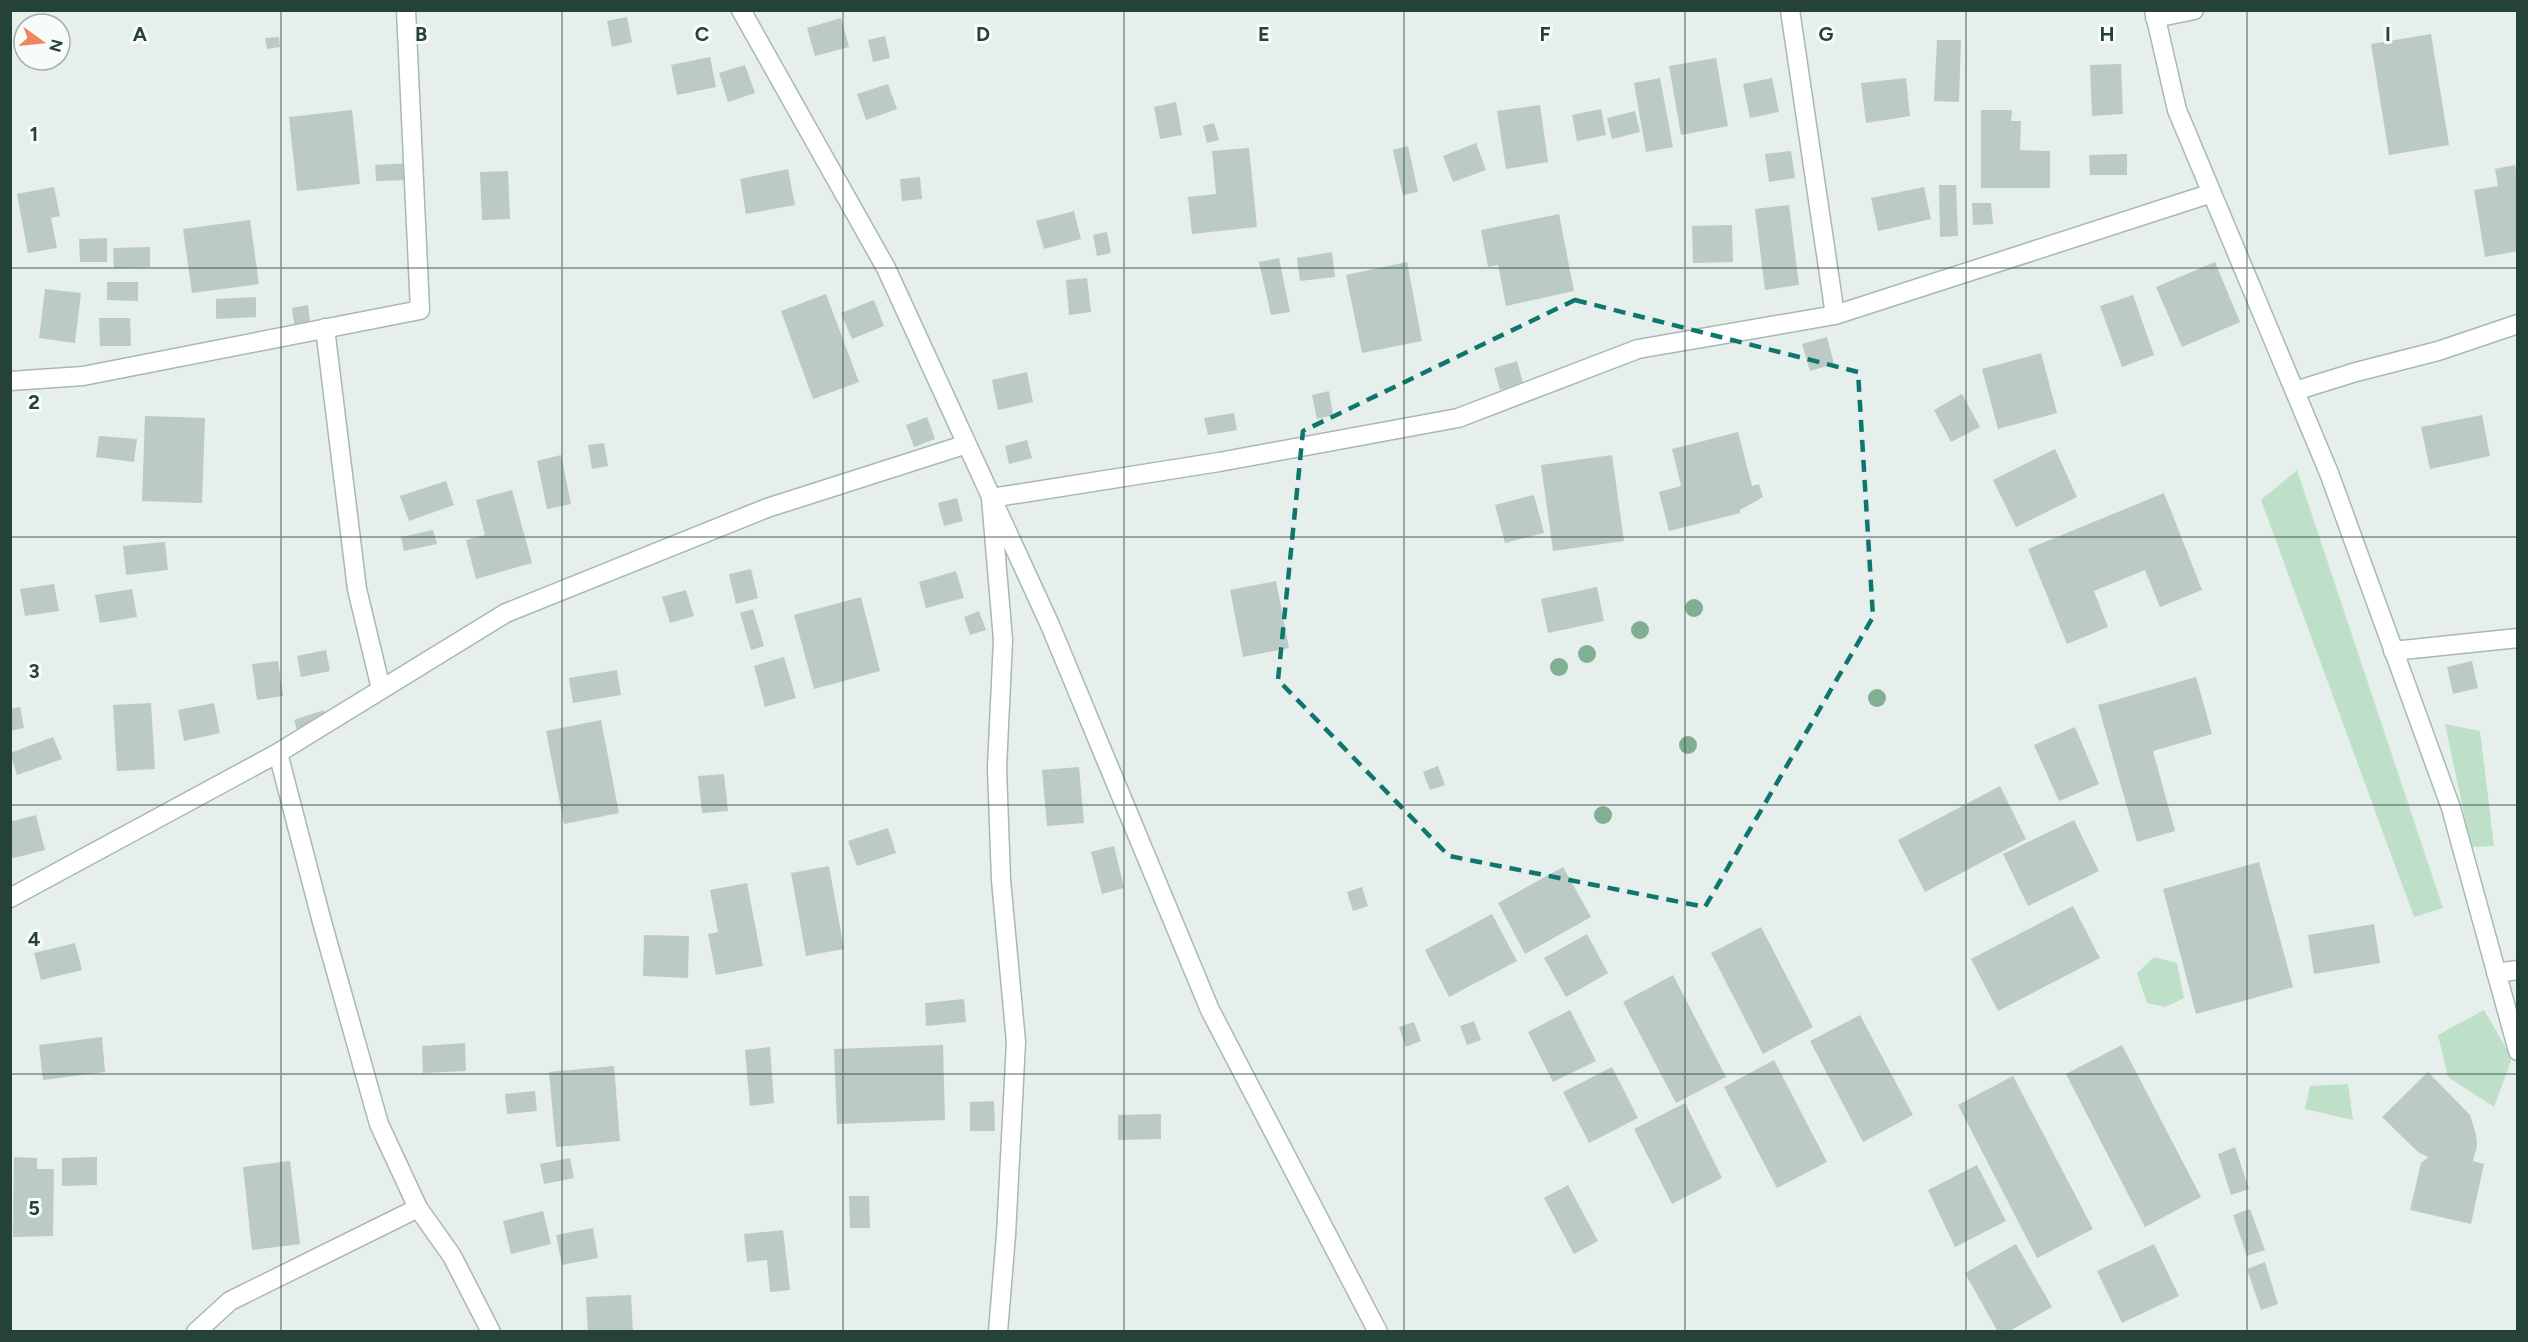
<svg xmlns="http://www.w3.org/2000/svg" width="2528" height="1342" viewBox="0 0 2528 1342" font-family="Figtree,sans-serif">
	<rect width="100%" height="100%" fill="#e6efeb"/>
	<path fill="#bfe0c8" d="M2297 470 2443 908 2414 917 2261 500Z
		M2445 724 2480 731 2494 846 2471 847Z
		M2154 957 2177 963 2184 998 2165 1007 2147 1003 2137 973Z
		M2484 1010 2512 1058 2494 1107 2448 1077 2438 1035Z
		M2348 1084 2353 1120 2305 1109 2310 1086Z"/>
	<path fill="#bbcac4" d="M627 17 632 42 612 47 607 21Z
		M841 18 849 47 815 56 807 28Z
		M2431 34 2449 145 2389 155 2371 44Z
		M885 36 890 58 873 62 868 40Z
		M279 37 280 47 267 49 265 38Z
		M1937 40H1961L1959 102 1934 101Z
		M710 57 716 87 677 95 671 65Z
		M1716 58 1728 126 1681 135 1669 66Z
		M2121 64 2123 114 2092 116 2090 65Z
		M745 65 755 93 728 102 719 73Z
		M1660 78 1673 147 1646 152 1634 83Z
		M1772 78 1779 112 1750 118 1743 84Z
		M1906 78 1910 116 1866 123 1861 83Z
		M888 84 897 109 866 120 857 94Z
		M1176 102 1182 135 1160 139 1154 107Z
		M1540 105 1548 162 1506 169 1497 111Z
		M1601 109 1606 135 1577 141 1572 115Z
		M352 110 360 184 297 191 289 117Z
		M1981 110H2012L2011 121H2021L2020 150 2050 151V188H1981Z
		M1635 111 1640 132 1612 139 1607 118Z
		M1214 123 1219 140 1207 143 1203 126Z
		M1476 143 1486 170 1453 182 1443 156Z
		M1408 146 1418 192 1403 195 1393 150Z
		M1249 148 1257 227 1192 234 1188 197 1216 194 1212 151Z
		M1791 151 1795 178 1769 182 1765 154Z
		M2127 154V175H2090L2089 155Z
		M410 163 411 180 376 181 375 165Z
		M2515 165 2518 183V251L2485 257 2474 190 2498 186 2495 169Z
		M788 169 795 205 746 214 740 179Z
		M508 171 510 219 482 220 480 172Z
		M920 177 922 199 902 201 900 179Z
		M1939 185H1956L1958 236 1940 237Z
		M54 187 60 216 51 218 57 248 28 253 17 194Z
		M1924 187 1931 219 1878 231 1871 198Z
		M1972 203H1991L1993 224 1973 225Z
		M1789 205 1799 285 1765 290 1755 209Z
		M1074 211 1081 239 1044 249 1036 221Z
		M1559 214 1574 291 1506 306 1498 265 1488 267 1481 230Z
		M250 220 259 284 192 293 183 229Z
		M1732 225 1733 262 1693 263 1692 226Z
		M1107 232 1111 253 1097 256 1093 235Z
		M107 238V262H80L79 239Z
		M150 247V267L114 268 113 248Z
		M1332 252 1335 277 1300 281 1297 258Z
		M1279 258 1290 312 1271 315 1259 262Z
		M1407 262 1422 341 1362 353 1346 275Z
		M2215 262 2240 322 2182 347 2156 287Z
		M1087 278 1091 312 1069 315 1066 280Z
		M107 282H138V301L107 300Z
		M45 289 81 293 75 343 39 338Z
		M826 294 859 382 813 399 781 311Z
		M2133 295 2154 355 2122 367 2100 306Z
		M256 297V317L216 319V299Z
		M874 300 884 326 852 339 841 313Z
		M308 305 311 329 295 331 292 308Z
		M99 318H130L131 346H100Z
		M1827 337 1834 364 1810 371 1802 344Z
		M2041 353 2057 413 1998 429 1982 369Z
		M1517 361 1523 383 1500 390 1494 368Z
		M1027 372 1033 402 998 410 992 380Z
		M1329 391 1333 415 1317 419 1312 395Z
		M1962 394 1980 427 1951 442 1934 410Z
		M1234 413 1237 430 1208 435 1204 418Z
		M2482 415 2490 456 2430 469 2421 427Z
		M145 416 205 418 202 503 142 501Z
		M927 417 935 439 914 447 906 425Z
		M1738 432 1752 486 1759 484 1763 497 1740 510V513L1669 531 1659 492 1681 486 1672 449Z
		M99 436 137 439 134 462 96 457Z
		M1027 440 1032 458 1009 464 1005 446Z
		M604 443 608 466 592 469 588 445Z
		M2055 449 2077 497 2016 527 1993 480Z
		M561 455 571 504 547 509 537 461Z
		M1612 455 1624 541 1553 551 1541 465Z
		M446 481 454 505 409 521 400 496Z
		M512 490 532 563 476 579 466 540 485 535 476 500Z
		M2164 493 2202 590 2160 607 2145 570 2094 591 2108 627 2067 644 2028 549Z
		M1534 495 1544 533 1505 543 1495 505Z
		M957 498 963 521 944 526 938 503Z
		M433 530 437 544 404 551 401 537Z
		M165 542 168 570 126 575 123 546Z
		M751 569 758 598 736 604 729 574Z
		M956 571 964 598 926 608 919 582Z
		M1276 581 1289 648 1243 657 1230 590Z
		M54 584 59 611 25 616 20 589Z
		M1597 587 1604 621 1548 633 1541 599Z
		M132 589 137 617 100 623 95 595Z
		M686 590 694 616 670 623 662 597Z
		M861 597 880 671 814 689 794 615Z
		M753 609 764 646 751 650 740 613Z
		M979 611 986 630 970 635 964 617Z
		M326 650 330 671 301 677 297 656Z
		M784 657 796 698 765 707 754 666Z
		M278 661 283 696 257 700 252 664Z
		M2472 661 2478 688 2453 694 2447 667Z
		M617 670 621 695 573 703 569 678Z
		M2196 677 2212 734 2153 751 2175 831 2137 842 2098 705Z
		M151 703 155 769 117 771 113 705Z
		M214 703 220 733 184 741 178 710Z
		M20 707 24 728 10 731V709Z
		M324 710 327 721 297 730 294 720Z
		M601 720 619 813 564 824 546 731Z
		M2075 727 2099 784 2059 801 2034 745Z
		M53 737 62 759 17 775 10 753Z
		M1438 766 1445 785 1430 790 1423 772Z
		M1079 767 1084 823 1047 826 1042 770Z
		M724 774 728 811 702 813 698 776Z
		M2000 786 2026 839 1925 892 1898 840Z
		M36 815 45 850 10 859V822Z
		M2074 820 2099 871 2028 906 2003 854Z
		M888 828 896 853 857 866 848 841Z
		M1114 846 1124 888 1102 894 1091 852Z
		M2259 862 2293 987 2196 1014 2163 889Z
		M829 866 844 949 806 956 791 873Z
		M1563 867 1591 917 1525 954 1498 903Z
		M747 883 763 966 716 975 708 934 718 932 710 890Z
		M1362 887 1368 906 1353 911 1347 892Z
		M2073 906 2100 958 1998 1011 1971 959Z
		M1492 914 1517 961 1449 997 1425 950Z
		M2374 924 2380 963 2314 974 2308 935Z
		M1761 927 1813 1027 1763 1054 1711 953Z
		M1587 934 1608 973 1566 997 1544 958Z
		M644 935 689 936 688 978 643 976Z
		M75 943 82 970 41 980 34 953Z
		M1673 975 1726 1077 1676 1103 1623 1002Z
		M964 999 966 1022 926 1026 925 1003Z
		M1570 1010 1596 1061 1553 1082 1528 1032Z
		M1860 1015 1913 1115 1863 1142 1810 1041Z
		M1474 1021 1481 1040 1467 1045 1460 1026Z
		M1414 1022 1421 1041 1406 1047 1399 1027Z
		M102 1037 105 1072 43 1080 39 1045Z
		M465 1043 466 1071 423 1073 422 1046Z
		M943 1045 945 1120 837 1124 834 1049Z
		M2122 1045 2201 1197 2145 1227 2066 1074Z
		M770 1047 774 1103 750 1106 745 1050Z
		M1774 1060 1827 1162 1777 1188 1724 1087Z
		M614 1066 620 1141 556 1147 549 1072Z
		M1612 1067 1638 1118 1589 1143 1563 1092Z
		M2428 1072 2470 1115 2476 1134 2477 1146 2473 1161 2484 1164 2471 1224 2410 1210 2421 1163 2428 1157 2418 1152 2382 1117Z
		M2013 1076 2093 1229 2037 1258 1958 1105Z
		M535 1091 537 1111 507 1114 505 1094Z
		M994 1101 995 1131H970V1102Z
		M1685 1103 1722 1178 1672 1204 1634 1129Z
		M1161 1114V1139L1118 1140V1115Z
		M2235 1147 2249 1189 2231 1195 2218 1154Z
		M14 1157 37 1158V1169H54L53 1236 13 1237Z
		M97 1157V1185L62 1186V1158Z
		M570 1158 574 1178 544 1184 540 1164Z
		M290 1161 300 1244 252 1250 243 1167Z
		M1977 1165 2006 1221 1955 1247 1928 1190Z
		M1568 1185 1598 1241 1574 1254 1544 1198Z
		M849 1196H869L870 1228H850Z
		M2250 1209 2265 1250 2247 1256 2233 1215Z
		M543 1211 551 1244 511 1254 503 1221Z
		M593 1228 598 1258 562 1265 556 1235Z
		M783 1230 790 1290 770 1292 767 1260 747 1262 744 1234Z
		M2016 1244 2052 1307 2008 1332H1998L1965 1273Z
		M2154 1244 2179 1296 2122 1323 2097 1271Z
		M2265 1262 2278 1304 2261 1310 2247 1269Z
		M631 1295 633 1332H588L586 1297Z"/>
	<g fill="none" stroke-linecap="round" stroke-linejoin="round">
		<g stroke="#a8b8b2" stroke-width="21">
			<path id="street" d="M741 10 886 268 1050 625 1210 1010 1378 1332
				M1790 10 1835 315
				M2154 10 2177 110 2329 473 2451 808 2518 1051
				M2155 18 2194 10
				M325 328 357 589 381 689
				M10 381 83 376 420 310 406 10
				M2295 391 2356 372 2438 351 2518 324
				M2393 651 2518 638
				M278 753 322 922 379 1124 418 1208 452 1256 491 1332
				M10 898 278 753 506 613 767 508 967 444
				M2496 973 2518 970
				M196 1332 230 1301 418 1208
				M998 1332 1006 1235 1016 1042 1001 880 997 768 1003 640 991 498 1219 462 1458 418 1638 349 1835 315 2212 193"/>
		</g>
		<use href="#street" stroke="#fff" stroke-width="18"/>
	</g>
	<g fill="#80af93">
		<circle cx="1694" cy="608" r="9"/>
		<circle cx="1640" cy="630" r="9"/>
		<circle cx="1587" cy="654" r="9"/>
		<circle cx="1559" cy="667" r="9"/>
		<circle cx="1877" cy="698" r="9"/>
		<circle cx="1688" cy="745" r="9"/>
		<circle cx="1603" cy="815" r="9"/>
	</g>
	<path fill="none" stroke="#0f766e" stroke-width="4.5" stroke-dasharray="12 8" stroke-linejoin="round" d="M1575 300 1858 372 1873 617 1705 907 1449 856 1278 680 1303 431Z"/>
	<path fill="none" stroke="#24423a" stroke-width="1.5" stroke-opacity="0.55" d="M281 10V1332M562 10V1332M843 10V1332M1124 10V1332M1404 10V1332M1685 10V1332M1966 10V1332M2247 10V1332M10 268H2518M10 537H2518M10 805H2518M10 1074H2518"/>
	<g font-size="20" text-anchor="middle" font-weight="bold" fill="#24423a" stroke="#f7fbf9" stroke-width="6" stroke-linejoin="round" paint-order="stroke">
		<text x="140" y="41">A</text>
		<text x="421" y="41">B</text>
		<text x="702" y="41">C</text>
		<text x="983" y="41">D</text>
		<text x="1264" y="41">E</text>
		<text x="1545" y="41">F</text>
		<text x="1826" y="41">G</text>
		<text x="2107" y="41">H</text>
		<text x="2388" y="41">I</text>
		<text x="34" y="141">1</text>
		<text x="34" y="409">2</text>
		<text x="34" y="678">3</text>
		<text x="34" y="946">4</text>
		<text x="34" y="1215">5</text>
	</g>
	<rect width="2528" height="1342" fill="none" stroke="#24423a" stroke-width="24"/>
	<g transform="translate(42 42) rotate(105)"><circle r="28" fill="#f7fbf9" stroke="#a3b1ad" stroke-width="1.5"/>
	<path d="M0-4.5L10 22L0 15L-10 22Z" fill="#f4845f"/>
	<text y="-9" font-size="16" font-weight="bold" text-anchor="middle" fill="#24423a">N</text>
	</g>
</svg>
